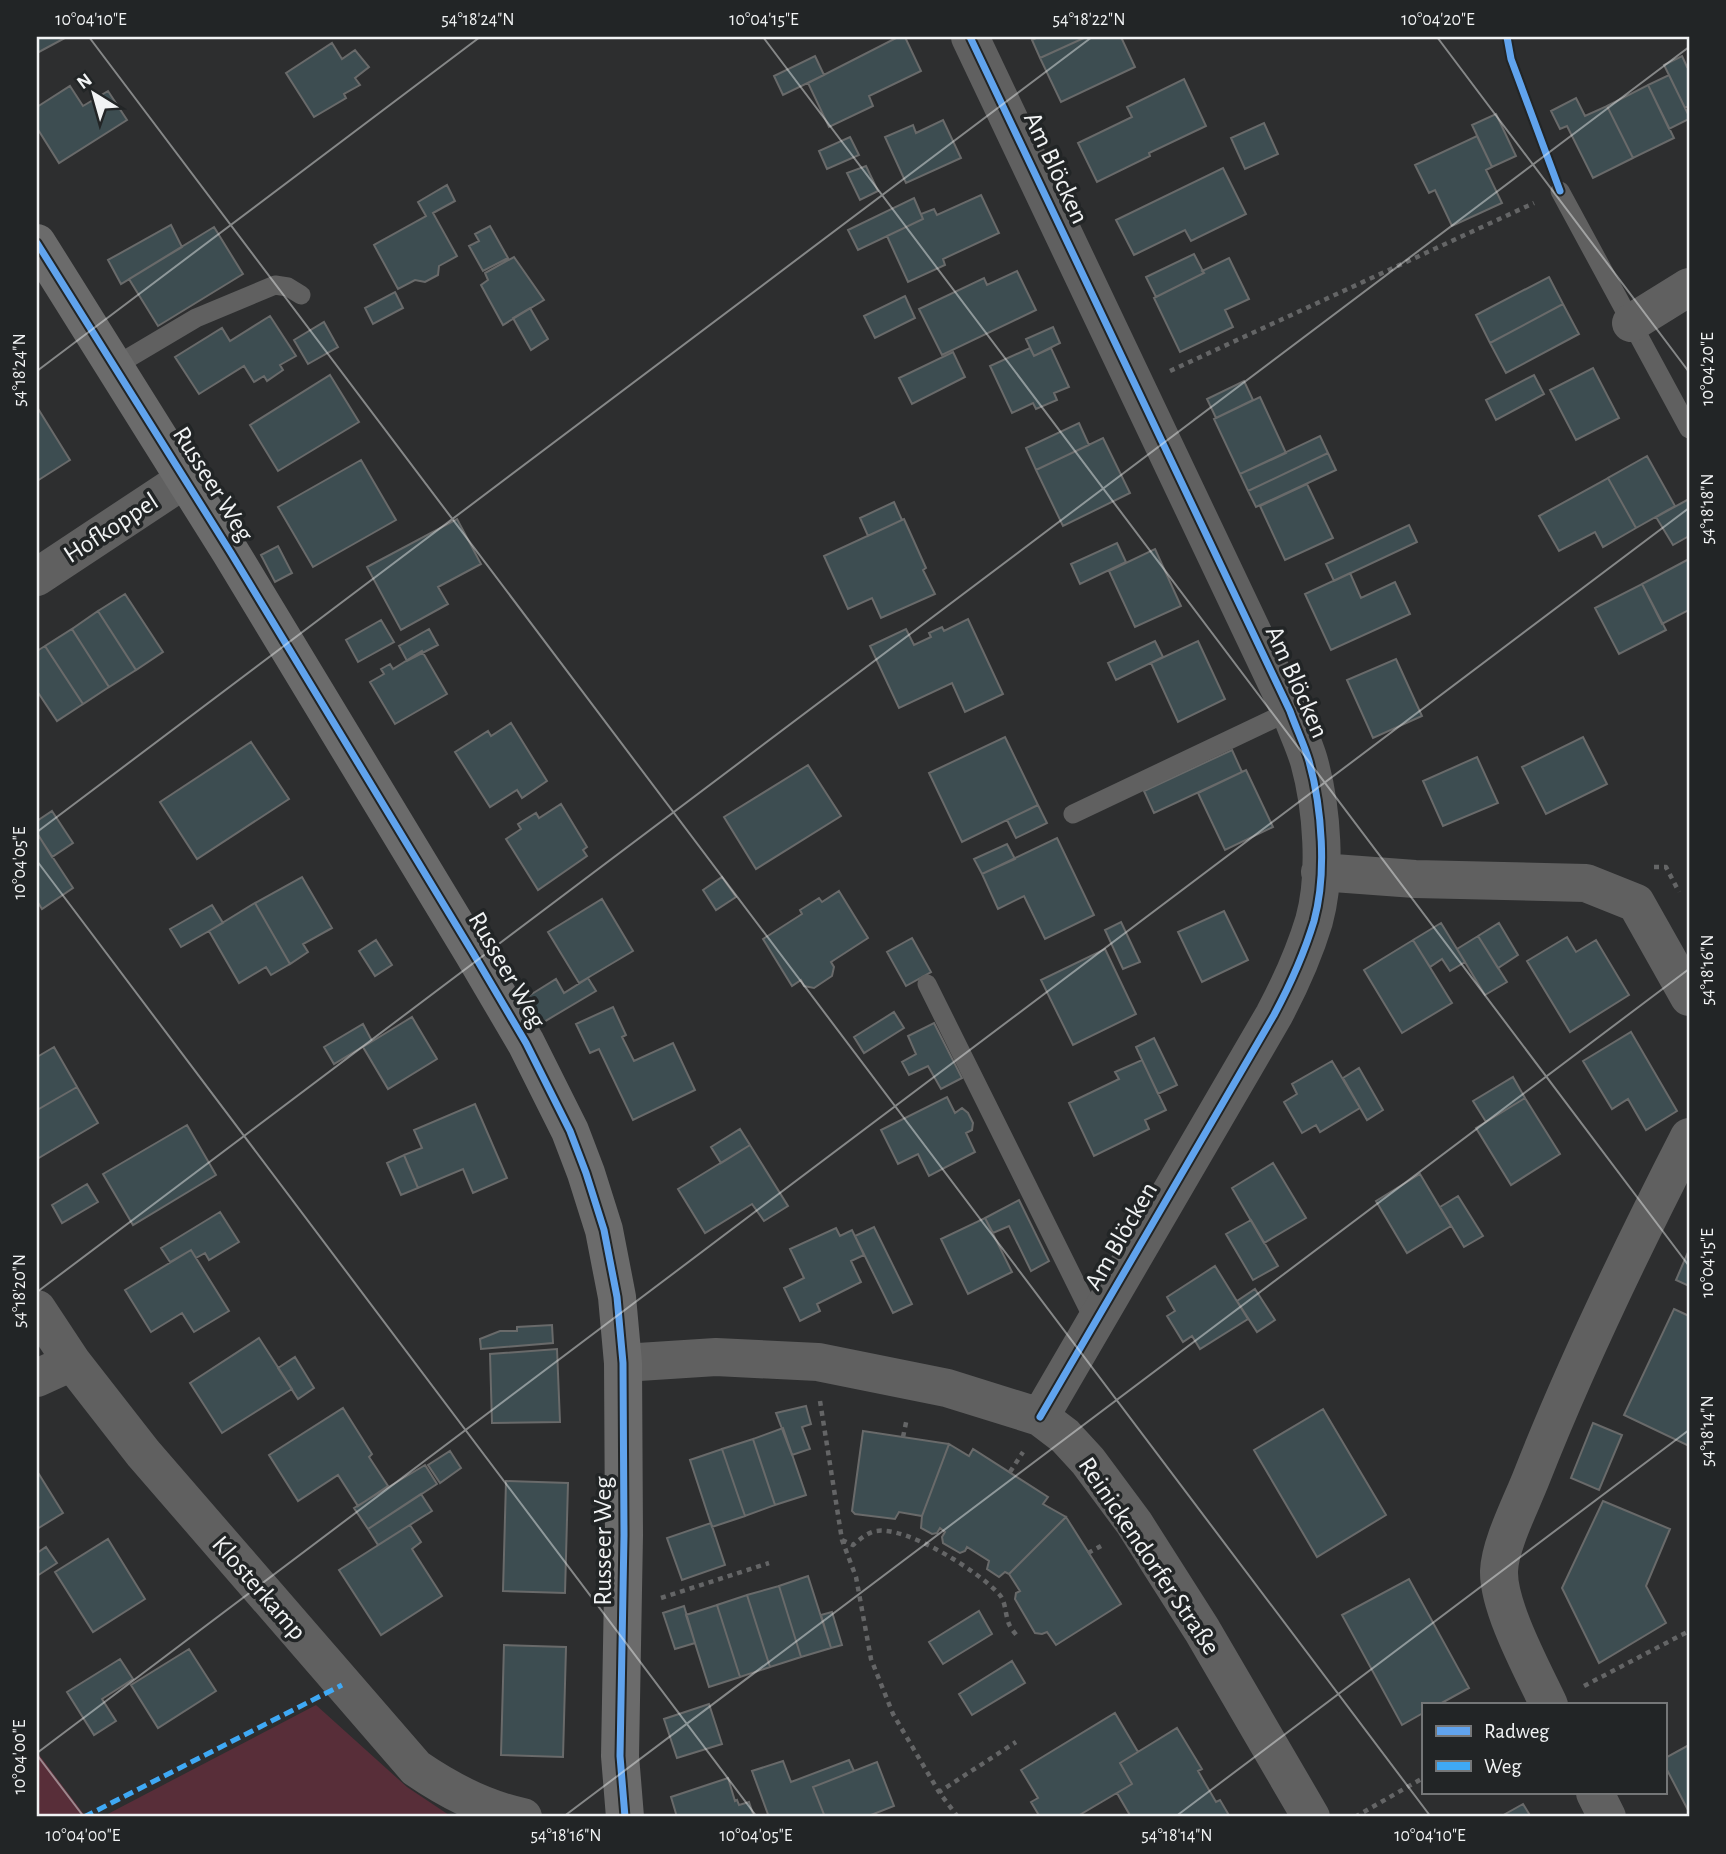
<svg xmlns="http://www.w3.org/2000/svg" width="1726" height="1854" viewBox="0 0 1726 1854" font-family="'Alegreya Sans',sans-serif">
	<rect width="100%" height="100%" fill="#2d2e2f"/>
	<path fill="#582e39" d="M316 1705 407 1787 452 1817H102Z
		M37 1752 80 1809 86 1817H37Z"/>
	<path fill="#3d4d51" stroke="#696a6a" stroke-width="2" d="M37 37H64L65 38 37 53Z
		M898 37H905L921 71 869 96 873 106 829 127 808 83Z
		M1038 37H1083L1084 38 1040 58 1032 40Z
		M1086 37H1121L1135 67 1061 102 1040 58Z
		M332 43 342 59 355 50 369 67 355 78 360 85 344 94 346 98 314 117 286 73Z
		M815 56 824 75 783 95 774 76Z
		M1682 56 1687 67 1689 66V106L1685 108 1664 65Z
		M1669 75 1689 116V119L1669 129 1648 85Z
		M1184 79 1206 126 1149 153 1150 156 1097 182 1078 143 1132 117 1127 107Z
		M1648 85 1674 138 1633 158 1607 106Z
		M70 86 83 106 108 91 127 120 59 163 37 128V107Z
		M1576 98 1585 116 1607 106 1633 158 1593 178 1567 126 1560 129 1551 111Z
		M1496 114 1516 156 1492 167 1472 125Z
		M943 120 961 158 906 183 885 137 913 125 916 133Z
		M1264 123 1278 154 1245 169 1231 138Z
		M1477 136 1492 167 1486 170 1502 203 1452 226 1435 190 1429 193 1415 165Z
		M850 137 859 155 827 169 819 151Z
		M866 166 878 191 860 200 847 173Z
		M1223 168 1246 214 1191 241 1185 230 1134 255 1116 220Z
		M447 185 455 201 433 213 457 256 439 266 438 275 425 282 415 280 398 289 374 245 426 216 418 202Z
		M981 195 999 233 943 259 945 265 908 282 887 236 923 219 921 214 934 209 937 215Z
		M914 198 923 219 858 250 848 230Z
		M171 225 182 247 121 284 108 260Z
		M490 226 508 258 483 271 469 246 479 241 475 234Z
		M214 227 243 274 158 326 129 279Z
		M1194 254 1204 273 1156 297 1146 277Z
		M514 257 544 300 503 325 481 285 488 280 485 273Z
		M1229 258 1249 299 1225 310 1233 327 1180 352 1154 298 1204 273 1202 271Z
		M1017 271 1036 310 942 355 919 309 984 278 987 285Z
		M1549 277 1563 304 1490 343 1476 315Z
		M395 292 403 308 373 324 365 308Z
		M905 296 915 318 875 338 864 316Z
		M1563 304 1579 334 1506 373 1490 343Z
		M530 308 548 339 531 350 513 318Z
		M270 316 296 356 280 365 283 370 267 381 264 376 254 382 244 366 199 394 175 357 222 328 230 341Z
		M324 322 338 347 308 364 294 340Z
		M1053 327 1060 343 1034 356 1026 339Z
		M1030 348 1034 356 1051 348 1069 387 1054 393 1057 400 1036 409 1033 403 1012 413 990 366Z
		M953 352 965 377 912 404 899 378Z
		M1593 368 1619 418 1576 440 1550 390Z
		M330 375 359 422 278 471 250 425Z
		M1534 375 1544 394 1496 420 1486 400Z
		M1244 381 1253 400 1216 418 1207 399Z
		M1260 397 1286 453 1240 474 1214 419Z
		M37 407 70 460 37 481Z
		M1079 423 1089 445 1036 470 1026 448Z
		M1320 436 1328 453 1248 491 1240 474Z
		M1103 438 1130 493 1063 526 1036 470Z
		M1328 453 1336 470 1256 507 1248 491Z
		M1647 456 1675 506 1636 528 1608 478Z
		M361 460 396 520 313 567 278 507Z
		M1608 478 1636 528 1603 547 1595 532 1559 551 1539 516Z
		M1307 484 1333 538 1285 560 1260 506Z
		M1689 499V536L1673 545 1656 517Z
		M894 502 902 520 868 536 860 518Z
		M457 519 481 564 438 587 448 604 401 630 367 567Z
		M904 519 926 568 923 570 935 594 881 618 872 598 848 609 824 556Z
		M1409 525 1417 542 1334 581 1326 564Z
		M1117 543 1126 562 1080 584 1071 564Z
		M278 546 292 573 275 582 261 555Z
		M1155 549 1181 606 1135 627 1109 571Z
		M1689 559V610L1662 624 1642 584Z
		M1350 573 1361 598 1395 582 1410 614 1331 650 1305 594Z
		M1642 584 1666 630 1619 654 1595 608Z
		M125 594 163 652 136 670 98 611Z
		M98 611 136 670 109 687 72 629Z
		M968 619 1003 694 965 712 952 683 899 708 870 646 906 629 914 645 931 637 929 633 942 627 944 631Z
		M381 620 394 642 358 662 346 640Z
		M72 629 109 687 83 704 45 646Z
		M429 629 438 645 407 661 399 646Z
		M1155 641 1163 657 1116 680 1108 663Z
		M1198 641 1225 699 1178 722 1151 663Z
		M45 646 83 704 57 721 37 691V651Z
		M422 651 447 694 395 724 370 682 384 674 381 669 390 664 393 669Z
		M1396 659 1422 716 1373 738 1347 680Z
		M511 723 547 781 522 798 517 790 490 807 455 752 488 731 491 736Z
		M1005 737 1038 805 962 842 929 773Z
		M1583 737 1607 784 1546 814 1522 767Z
		M251 742 289 799 197 859 160 802Z
		M1232 750 1242 772 1154 813 1144 791Z
		M1477 757 1498 803 1443 826 1423 781Z
		M808 765 841 816 756 869 724 817Z
		M1246 770 1273 827 1225 850 1198 793Z
		M561 804 587 847 583 850 587 856 538 890 506 839 521 829 518 824 536 813 539 818Z
		M1038 805 1047 823 1016 838 1007 820Z
		M52 811 73 843 52 857 37 833V821Z
		M38 835 73 888 42 909 37 901Z
		M1057 838 1094 915 1045 939 1024 896 998 909 982 874Z
		M1007 844 1015 859 982 874 974 859Z
		M302 877 332 928 303 944 308 952 290 964 255 903Z
		M722 877 736 897 716 910 703 890Z
		M839 891 868 938 831 962 834 967 832 976 814 988 804 986 801 980 792 986 763 939 802 914 800 910 819 898 822 902Z
		M602 899 633 951 579 983 548 932Z
		M255 903 290 964 271 975 266 967 239 983 209 931Z
		M212 905 223 923 181 947 170 929Z
		M1224 911 1248 960 1202 982 1178 932Z
		M1121 922 1140 962 1123 969 1105 930Z
		M1441 923 1465 962 1450 971 1442 959 1430 967 1413 940Z
		M1499 923 1518 955 1498 968 1478 936Z
		M1478 936 1507 982 1485 995 1457 949Z
		M1567 937 1576 952 1596 940 1629 995 1570 1032 1527 961Z
		M912 938 931 972 906 986 887 952Z
		M376 940 392 965 375 976 359 951Z
		M1413 940 1452 1003 1402 1033 1364 970Z
		M1105 949 1136 1014 1073 1045 1041 980Z
		M588 978 596 991 542 1023 527 997 556 979 564 993Z
		M613 1007 626 1035 622 1037 634 1061 673 1043 695 1090 633 1120 599 1049 590 1053 576 1024Z
		M894 1012 904 1028 864 1053 854 1037Z
		M412 1017 437 1059 388 1089 363 1047Z
		M934 1023 962 1078 941 1089 928 1066 909 1075 902 1062 916 1054 908 1036Z
		M363 1024 372 1041 334 1064 324 1047Z
		M1631 1032 1677 1111 1646 1130 1628 1099 1612 1109 1583 1061Z
		M1154 1038 1177 1085 1158 1094 1136 1047Z
		M54 1047 77 1087 37 1110V1057Z
		M1142 1060 1166 1110 1145 1120 1149 1129 1094 1156 1069 1103 1119 1079 1115 1072Z
		M1332 1061 1360 1108 1320 1132 1316 1125 1302 1133 1284 1102 1297 1094 1292 1084Z
		M1359 1068 1383 1110 1367 1120 1343 1078Z
		M1513 1077 1525 1098 1486 1122 1473 1101Z
		M77 1087 98 1123 37 1159V1110Z
		M947 1097 955 1113 962 1108 968 1113 973 1123 972 1130 966 1133 975 1152 929 1176 918 1154 898 1164 881 1130Z
		M1525 1098 1560 1154 1511 1185 1476 1128Z
		M475 1104 507 1178 473 1193 463 1169 418 1188 404 1155 422 1148 414 1130Z
		M187 1125 216 1175 133 1225 103 1174Z
		M740 1129 750 1145 721 1163 711 1147Z
		M750 1145 788 1206 764 1221 752 1204 705 1233 678 1189Z
		M404 1155 418 1188 401 1195 387 1163Z
		M1273 1163 1306 1218 1264 1243 1232 1188Z
		M1420 1174 1451 1226 1407 1253 1376 1201Z
		M87 1184 98 1202 62 1223 52 1205Z
		M1458 1196 1483 1236 1464 1247 1440 1207Z
		M1019 1200 1049 1261 1031 1271 1009 1226 993 1233 985 1218Z
		M220 1212 239 1242 209 1260 205 1253 196 1258 191 1250 170 1262 161 1248Z
		M985 1218 1012 1272 968 1294 941 1239Z
		M1251 1220 1278 1266 1253 1280 1226 1234Z
		M874 1227 912 1304 893 1313 855 1236Z
		M836 1228 840 1236 852 1230 864 1255 851 1261 861 1282 817 1304 820 1311 800 1321 784 1288 804 1278 790 1249Z
		M191 1250 229 1311 194 1332 182 1313 151 1332 125 1290Z
		M1689 1250V1286L1676 1280Z
		M1215 1266 1248 1319 1200 1349 1192 1336 1183 1342 1167 1316 1175 1311 1167 1297Z
		M1255 1289 1275 1320 1257 1332 1237 1301Z
		M1674 1309 1689 1316V1446L1624 1415Z
		M552 1325 553 1343 481 1349 480 1339 500 1331H517V1327Z
		M259 1338 292 1389 222 1433 190 1383Z
		M557 1349 560 1422 492 1423 490 1354Z
		M295 1357 314 1388 298 1399 278 1368Z
		M806 1406 811 1424 802 1427 810 1449 792 1455 776 1413Z
		M343 1408 372 1454 369 1457 388 1486 358 1506 338 1475 298 1501 269 1455Z
		M1323 1409 1386 1515 1317 1557 1254 1450Z
		M1593 1423 1622 1435 1599 1490 1571 1478Z
		M783 1428 806 1495 775 1505 753 1439Z
		M863 1431 949 1444 922 1516 899 1512 895 1519 855 1514 852 1511Z
		M753 1439 775 1505 745 1516 722 1449Z
		M949 1444 969 1456 973 1449 1048 1497 1043 1504 1066 1517 1009 1574 1005 1572 999 1577 987 1569 989 1561 967 1547 965 1551 960 1553 943 1543 942 1537 945 1532 940 1528 937 1533 932 1534 921 1528 922 1516Z
		M722 1449 745 1516 712 1527 690 1460Z
		M450 1451 461 1468 440 1483 428 1465Z
		M425 1465 437 1484 368 1529 354 1508Z
		M37 1471 63 1513 37 1529Z
		M506 1481 568 1483 565 1593 503 1591Z
		M421 1494 432 1511 378 1545 368 1529Z
		M1603 1501 1670 1529 1646 1586 1666 1623 1599 1663 1562 1588Z
		M1066 1517 1121 1604 1056 1645 1047 1632 1042 1634 1035 1633 1015 1599 1016 1593 1020 1591 1009 1574Z
		M711 1523 725 1565 682 1580 667 1538Z
		M410 1525 421 1542 412 1549 442 1596 381 1635 339 1570Z
		M108 1539 145 1599 93 1632 55 1572Z
		M46 1547 57 1563 37 1576V1553Z
		M808 1576 831 1648 801 1657 779 1586Z
		M1409 1579 1469 1688 1438 1705H1423V1713L1402 1725 1342 1615Z
		M779 1586 801 1657 770 1667 747 1595Z
		M747 1595 770 1667 740 1677 717 1605Z
		M717 1605 740 1677 709 1687 686 1615Z
		M684 1606 695 1643 675 1649 663 1613Z
		M979 1611 992 1634 943 1664 929 1642Z
		M832 1612 842 1645 831 1648 821 1615Z
		M504 1645 566 1647 563 1757 501 1755Z
		M189 1649 216 1691 158 1728 131 1685Z
		M120 1659 133 1679 102 1699 116 1721 94 1735 67 1692Z
		M1012 1661 1025 1683 972 1715 959 1694Z
		M709 1704 722 1744 677 1758 664 1719Z
		M1115 1713 1138 1752 1120 1763 1132 1784 1076 1817H1040L1031 1802 1038 1798 1021 1770Z
		M1177 1728 1202 1769 1198 1771 1216 1802 1220 1800 1230 1817H1131L1117 1793 1132 1784 1120 1763Z
		M1689 1745V1812L1665 1766V1758Z
		M849 1760 854 1771 813 1787 825 1817H769L752 1771 783 1761 791 1782Z
		M877 1762 894 1806 866 1817H825L813 1787Z
		M728 1778 735 1801 737 1800 739 1805 749 1802 754 1817H677L671 1797Z
		M1523 1804 1531 1817H1500Z"/>
	<g fill="none" stroke-linecap="round" stroke-linejoin="round">
		<path stroke="#646566" stroke-width="4.5" stroke-dasharray="5 5" stroke-linecap="butt" d="M1170 371 1534 203
			M1654 867H1666L1679 892
			M820 1401 842 1540 856 1577 871 1659 893 1714 939 1792
			M903 1437 907 1418
			M1010 1472 1023 1452
			M842 1540 853 1545C860 1539 867 1533 876 1531 907 1526 978 1571 999 1594 1006 1601 1005 1615 1009 1624 1011 1629 1015 1633 1018 1637
			M1088 1553 1101 1546
			M661 1598 769 1563
			M1584 1686 1689 1631
			M958 1817 939 1792 1016 1742
			M1355 1817 1423 1778"/>
		<path stroke="#606060" stroke-width="19" d="M1560 191 1689 429
			M115 366 196 318 275 285 288 287 301 295
			M1073 814 1290 711
			M927 984 1095 1322"/>
		<path stroke="#606060" stroke-width="38" d="M970 37 1290 711C1296 728 1304 744 1309 761 1322 808 1327 874 1314 921 1304 954 1290 985 1274 1015L1040 1417
			M1631 323 1689 287
			M37 577 185 479
			M1320 872 1415 879 1586 883 1636 903 1689 997
			M37 1309 72 1362 143 1453 416 1768C448 1790 484 1809 523 1817
			M623 1363 716 1357 818 1362 947 1388 1040 1417 1065 1436 1088 1461 1134 1523 1202 1630 1311 1817
			M37 1378 72 1362
			M1549 1705C1533 1671 1498 1607 1499 1571 1500 1544 1522 1502 1532 1476 1578 1359 1632 1248 1689 1137
			M1595 1793 1607 1817"/>
		<path stroke="#6b6b6b" stroke-width="38" d="M37 243 231 553 473 953 526 1043 570 1131 586 1173 604 1230 617 1297 623 1363 624 1535 620 1756 625 1817"/>
		<path stroke="#3fa9f5" stroke-width="5" stroke-dasharray="10 5" stroke-linecap="butt" d="M84 1817 342 1685"/>
		<g stroke="#222526" stroke-width="11">
			<path id="cycleway" d="M970 37 1290 711C1296 728 1304 744 1309 761 1322 808 1327 874 1314 921 1304 954 1290 985 1274 1015L1040 1417
				M1507 37 1511 59 1560 191
				M37 243 231 553 473 953 526 1043 570 1131 586 1173 604 1230 617 1297 623 1363 624 1535 620 1756 625 1817"/>
		</g>
		<use href="#cycleway" stroke="#60a3ed" stroke-width="7"/>
	</g>
	<path fill="none" stroke="#f1f3f4" stroke-width="2" stroke-opacity="0.45" d="M89 37 1431 1817M763 37 1689 1266M1437 37 1689 372M37 371 480 37M37 832 1092 37M37 861 757 1817M37 1292 1689 47M37 1753 1689 508M37 1755 84 1817M563 1817 1689 969M1175 1817 1689 1430"/>
	<g text-anchor="middle" dominant-baseline="central" stroke-width="7" stroke-linejoin="round" paint-order="stroke">
		<g font-size="26" fill="#f1f3f4" stroke="#222526">
			<text transform="translate(1056 168) rotate(65)">Am Blöcken</text>
			<text transform="translate(213 484) rotate(58)">Russeer Weg</text>
			<text transform="translate(111 528) rotate(-33)">Hofkoppel</text>
			<text transform="translate(1297 682) rotate(66)">Am Blöcken</text>
			<text transform="translate(507 970) rotate(60)">Russeer Weg</text>
			<text transform="translate(1121 1236) rotate(-60)">Am Blöcken</text>
			<text transform="translate(603 1541) rotate(-90)">Russeer Weg</text>
			<text transform="translate(1149 1556) rotate(56)">Reinickendorfer Straße</text>
			<text transform="translate(259 1588) rotate(49)">Klosterkamp</text>
		</g>
	</g>
	<rect width="1726" height="1854" fill="none" stroke="#222526" stroke-width="77"/>
	<rect x="1422" y="1703" width="245" height="91" fill="#222526" stroke="#757778" stroke-width="2"/>
	<rect x="1436" y="1726" width="35" height="10" fill="#60a3ed" stroke="#757778" stroke-width="2"/>
	<text x="1484" y="1738" font-size="21" fill="#f1f3f4">Radweg</text>
	<rect x="1436" y="1761" width="35" height="10" fill="#3fa9f5" stroke="#757778" stroke-width="2"/>
	<text x="1484" y="1773" font-size="21" fill="#f1f3f4">Weg</text>
	<g transform="translate(94 94) rotate(323)" stroke="#222526" stroke-width="5" paint-order="stroke">
	<path d="M0-5L12 26L0 18L-12 26Z" fill="#f1f3f4"/>
	<text y="-10" font-size="19" font-weight="bold" text-anchor="middle" fill="#f1f3f4">N</text>
	</g>
	<rect x="38" y="38" width="1650" height="1777" fill="none" stroke="#f1f3f4" stroke-width="2.5"/>
	<g font-size="18" text-anchor="middle" fill="#f1f3f4">
		<text x="91" y="25">10°04'10"E</text>
		<text x="478" y="25">54°18'24"N</text>
		<text x="764" y="25">10°04'15"E</text>
		<text x="1089" y="25">54°18'22"N</text>
		<text x="1438" y="25">10°04'20"E</text>
		<text transform="translate(1707 369) rotate(-90)" y="6">10°04'20"E</text>
		<text transform="translate(19 370) rotate(-90)" y="6">54°18'24"N</text>
		<text transform="translate(1707 509) rotate(-90)" y="6">54°18'18"N</text>
		<text transform="translate(19 863) rotate(-90)" y="6">10°04'05"E</text>
		<text transform="translate(1707 970) rotate(-90)" y="6">54°18'16"N</text>
		<text transform="translate(1707 1263) rotate(-90)" y="6">10°04'15"E</text>
		<text transform="translate(19 1291) rotate(-90)" y="6">54°18'20"N</text>
		<text transform="translate(1707 1431) rotate(-90)" y="6">54°18'14"N</text>
		<text transform="translate(19 1757) rotate(-90)" y="6">10°04'00"E</text>
		<text x="83" y="1841">10°04'00"E</text>
		<text x="566" y="1841">54°18'16"N</text>
		<text x="756" y="1841">10°04'05"E</text>
		<text x="1177" y="1841">54°18'14"N</text>
		<text x="1430" y="1841">10°04'10"E</text>
	</g>
</svg>
